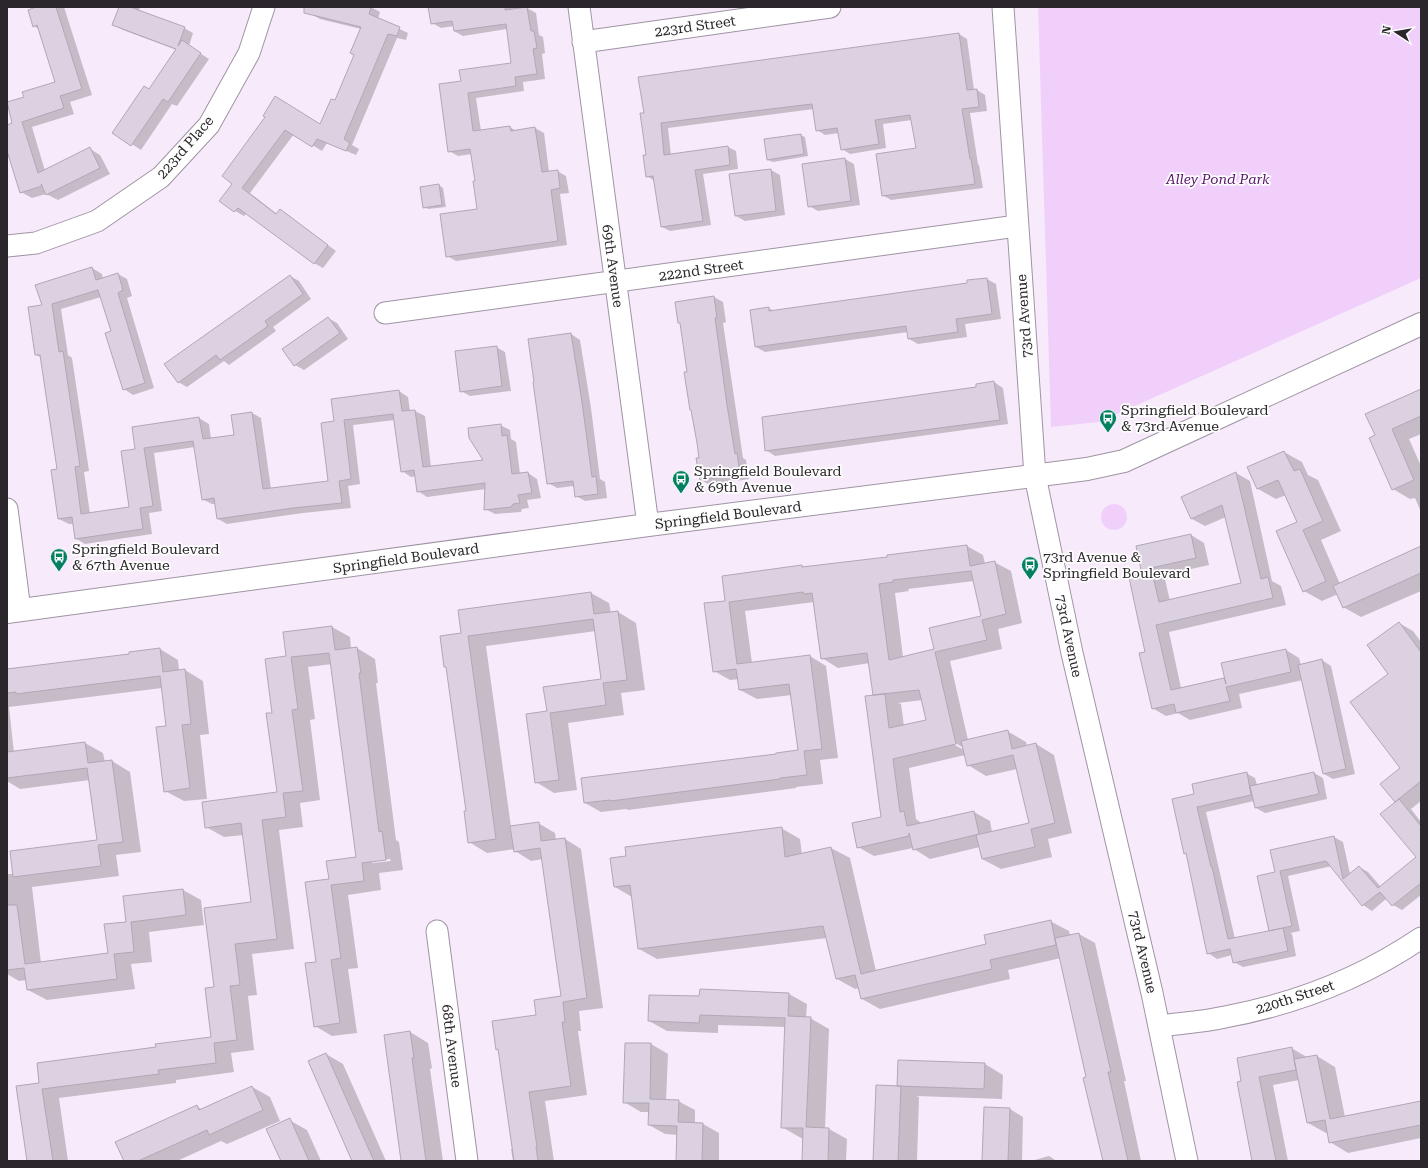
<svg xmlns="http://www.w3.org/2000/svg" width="1428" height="1168" viewBox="0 0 1428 1168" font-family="'Roboto Serif',serif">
	<rect width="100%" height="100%" fill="#f7ebfb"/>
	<path fill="#f0d0fb" d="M1038 7H1421V278L1099 422 1051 427Z
		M1101 517a13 13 0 1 1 26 0a13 13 0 1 1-26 0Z"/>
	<path fill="#0003" fill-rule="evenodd" d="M33 7H64L92 95 70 102 74 114 32 127 45 171 90 149 100 155 110 174 58 200 46 194 32 198 21 192 7 147V126L13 124 7 103 25 98 56 83 40 30 34 26Z
		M120 7H140L139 11 184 28 193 33 189 46 209 59 177 106 172 104 141 150 113 132 149 90 177 50 123 30 114 25Z
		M312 7H371L380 12 378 19 408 33 406 40 397 38 352 145 359 149 356 155 327 143 322 151 294 134 250 193 277 214 280 210 289 216 336 251 323 268 314 263 247 213 244 216 235 211 234 183 267 117 321 125 336 102 355 55 361 29 320 19 311 14Z
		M429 7H513V10L527 8 536 13 539 35 543 37 545 53 542 54 545 79 523 82 524 91 476 98 481 131 510 127 516 131 535 128 544 133 549 172 557 171 566 176 569 193 560 194 567 245 456 261 447 256 478 210 476 182 472 154 458 156 449 151 462 82 512 64 507 29 463 36 454 31V26L441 28 432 23Z
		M959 34 967 39 974 90H977L985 95 987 111 970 113 978 164 979 165 983 188 891 200 882 195 917 149 912 120 883 124 886 148 850 154 842 149 839 133 825 135 817 130 814 109 668 128 671 155 728 147 736 151 738 169 703 174 711 225 670 231 662 227 655 181 647 176 648 156 641 114Z
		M800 135 805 137 808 156 773 162 768 160 765 140Z
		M845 159 854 164 860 205 818 211 809 206Z
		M771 170 780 175 785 215 745 221 736 216Z
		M439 185 443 188 446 207 428 209 424 207 421 188Z
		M92 268 102 274 103 279 118 274 127 279 132 296 127 298 154 388 133 395 124 389 112 332 101 297 61 309 68 355 72 358 89 471 84 472 90 514 130 508 136 450 199 418 209 424 211 439 235 435 252 413 261 418 271 489 329 482 335 422 399 391 408 397 410 411H415L425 416 431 467 485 460 500 425 510 430 511 439 516 442 520 474 528 473 537 479 541 498 527 500 529 508 522 509 521 512 495 514 485 509 486 489 427 497 418 491 416 476 411 477 402 471 395 420 353 425 360 484 348 486 351 508 303 513 227 524 218 519 216 504H212L202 499 195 447 154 453 162 511 149 513 152 534 85 544 75 538 73 524H69L59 519 58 470 42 358 36 355 43 306Z
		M290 276 299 281 311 299 273 327 276 331 229 365 224 361 187 387 178 382Z
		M987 279 996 284 1001 319 965 324 967 337 918 344 909 339 908 332 765 352 756 347 769 308 774 311 968 283Z
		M714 297 723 302 726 322 723 323 736 410 743 458 746 460 749 479 710 485 701 480 700 458 688 372 681 324 679 323 676 303Z
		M328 318 337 323 348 339 304 370 295 365Z
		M571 334 580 340 591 408 600 479 605 482 607 498 585 501 576 496 574 486 557 488 548 483Z
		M496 347 505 352 511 391 470 396 461 391Z
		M994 382 1003 388 1008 424 775 456 766 450Z
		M1421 390V434L1409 439 1421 466V512L1415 498 1410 499 1393 489 1376 435Z
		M1284 452 1302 462 1308 475 1318 480 1341 531 1321 540 1340 584 1421 547V591L1361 617 1343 607 1338 594 1322 601 1304 591 1298 522 1286 495 1276 499 1258 489 1249 468Z
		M1236 473 1250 481 1272 581 1281 586 1286 605 1169 632 1181 688 1224 679 1226 680 1286 650 1299 658 1301 665 1322 660 1331 666 1355 774 1333 779 1324 774 1303 680 1239 694 1242 708 1190 720 1178 713 1166 716 1152 708 1146 653 1142 570 1191 535 1204 543 1209 565 1164 575 1170 601 1242 584 1226 517 1205 526 1192 519 1183 498Z
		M967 546 983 555 985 564 994 562 1011 571 1022 623 998 629 1002 649 950 661 968 740 1007 731 1026 742 1027 746 1036 744 1054 755 1072 833 1048 839 1052 857 1001 869 982 859 980 847 930 859 914 849 913 848 874 856 858 847 882 817 877 696 874 694 870 663 838 668 822 658 814 602 745 611 752 663 810 656 826 666 838 758 820 760 823 784 796 787V788L628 810 626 809 601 812 585 803 777 755 799 751 792 695 757 699 740 690 739 679 730 680 714 671 726 602 723 576 802 566 805 568 889 558 888 556ZM974 581 982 617 935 650 903 657 895 593 909 591 908 589ZM923 700 927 721 904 726 901 704 898 703ZM952 741 964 748V750L951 743ZM965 755 968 765 986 776 1017 769 1030 824 992 832 990 821 974 812 921 824 920 822 916 819 909 768Z
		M591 593 609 603 611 613 618 612 636 623 645 690 621 693 624 715 568 723 577 790 554 793 536 782 548 712 603 680 596 631 486 646 511 827 538 823 555 833 556 840 565 839 581 849 603 1008 579 1011 581 1031H578L587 1095 545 1101 554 1161H513L511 1149H513L499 1050 497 1049 537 1016 562 997 543 859 531 861 515 851V849L487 853 469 842 467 812 447 668 445 667 462 634 459 611Z
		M1399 623 1413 631 1421 642V801L1411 809 1421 822V895L1402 910 1393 905 1387 898 1372 911 1363 905 1332 866 1288 876 1300 931 1290 933 1292 934 1296 956 1243 967 1234 962 1232 955 1217 959 1208 953 1187 854 1185 853 1195 794 1246 773 1255 778 1257 785 1314 773 1323 778 1327 799 1265 813 1256 808 1254 801 1206 812 1235 939 1272 931 1276 873 1334 837 1343 842 1350 874 1359 867 1368 872 1381 887 1417 858 1397 802 1382 784 1401 769 1389 674Z
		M332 627 350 637 351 649 357 648 375 659 378 683H376L396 840 399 842 403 870 379 873 381 890 348 895 358 968 348 969 357 1033 332 1036 315 1026 317 963 330 880 357 857 332 664 308 667 315 719 310 720 320 800 300 803 303 827 279 830 294 949 252 954 257 995 248 996 254 1050 231 1053 234 1072 176 1080V1083L59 1098 68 1161H28L40 1084 157 1048 213 1038 216 988 253 903 244 835 224 837 206 827 278 793 273 713 287 657 284 632ZM390 859 391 861 372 863V861Z
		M160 649 178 660 179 671 185 670 203 681 209 734 200 735 207 799 184 801 165 791 167 726 162 688 9 707 14 753 85 743 103 753 105 762 112 761 130 772 141 852 116 855 119 876 32 887 41 963 109 954 127 923 183 890 201 900 204 925 149 932 152 962 131 964 135 989 47 1000 28 990 27 980 19 981 7 974V874H14L98 841 90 780 20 789 7 781V669L15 668 17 669 130 655Z
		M781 828 800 839 802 855 831 848 850 858 876 971 987 945 1050 921 1069 931 1070 936 1079 934 1095 943 1126 1081H1124L1141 1161H1104L1087 1078 1061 958 1008 970 1010 979 880 1009 862 999 859 988 855 989 837 979 827 938 657 959 639 949 632 897 615 887Z
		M789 994 807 1004 806 1018H810L829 1029 825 1128 829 1129 847 1139 846 1161H803L804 1138H801L782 1127 786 1027 718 1025V1033L667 1031 649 1021 700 998Z
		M410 1032 428 1043 432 1068 430 1069 443 1161H402Z
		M626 1044H651L668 1054 666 1101H678L695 1110V1123L703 1124 719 1133V1161H677L678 1135 665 1134 649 1125V1112H641L624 1102Z
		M1291 1048 1305 1056 1306 1058 1317 1056 1335 1067 1345 1117 1421 1102V1138L1348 1153 1330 1142 1328 1133H1326L1308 1123 1299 1080 1273 1085 1288 1161H1253L1243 1082Z
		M326 1054 343 1064 386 1161H353Z
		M985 1064 1003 1075 1002 1099 916 1096 919 1097 917 1161H874L877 1086 902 1087 898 1085Z
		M252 1087 270 1097 280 1121 227 1144 221 1141 177 1161H125L197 1106 202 1110Z
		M1010 1109 1023 1117 1022 1161H983Z
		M289 1120 307 1130 321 1161H282Z
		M1049 1156 1057 1161H1031Z"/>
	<path fill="#dcd1e0" stroke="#b2a7b6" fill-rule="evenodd" d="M36 7H56L82 89 60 96 64 108 22 122 38 173 90 147 100 168 46 195 41 184 42 186 20 193 7 151V125L12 123 7 102 24 97 22 92 55 82 37 25 33 27 28 10Z
		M119 7H130L185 27 178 46 182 40 201 53 168 102 163 99 131 146 112 133 144 86 149 89 176 49 112 25Z
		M304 7H371L369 14 400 27 397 36 388 34 344 139 350 143 346 151 317 139 312 147 285 130 242 188 276 214 280 209 328 245 314 264 238 208 234 212 219 201 232 184 222 176 265 117 263 116 275 96 320 124 331 99 335 100 354 55 350 53 361 27 304 13Z
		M428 7H505V10L527 7 531 31H534L537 48 533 49 537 74 515 77 516 86 468 93 473 131 510 126 511 131 535 127 542 172 558 170 560 188 551 190 558 241 446 257 440 214 477 209 473 181H475L470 149 448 152 439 84 461 81 459 70 511 63 506 24 454 31 452 21 431 24Z
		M959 33 967 90 977 89 979 107 962 109 970 159H971L975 184 882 196 876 154 916 148 910 115 875 120 879 144 841 150 837 128 816 131 812 104 738 113 661 123 664 155 728 146 730 165 695 170 703 221 661 227 653 176 646 177 643 155H646L640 113H644L638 77Z
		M801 134 804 154 767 160 764 139Z
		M845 158 851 201 808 207 802 164Z
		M771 169 776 211 735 216 729 174Z
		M439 184 442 205 423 208 420 187Z
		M92 267 96 280 118 273 123 290 118 293 145 383 123 390 105 333 111 331 98 290 52 304 59 352 63 351 80 466 75 467 81 514 129 507 121 451 135 449 132 427 199 417 203 439 234 435 231 415 252 412 263 489 328 481 321 423 334 421 331 399 399 390 402 411 415 410 423 467 483 460 469 438 468 428 501 424 502 436 507 435 512 474 528 472 532 493 518 495 520 503 513 504 511 507 484 510 485 483 417 492 414 470 401 472 393 414 344 420 351 479 339 481 342 503 293 508 217 519 214 498 202 500 193 441 144 448 153 506 140 508 143 529 75 539 72 517 58 519 51 470 57 469 40 355H35L28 307 42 305 35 285Z
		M290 275 303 294 265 321 268 326 220 360 216 355 178 383 164 364Z
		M987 278 992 314 956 319 958 332 908 339 906 326 755 347 750 310 769 307V311L967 283V280Z
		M714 296 717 318H715L727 405 735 454 737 453 740 474 700 480 696 458H699L697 443 691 410H690L684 372H687L680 323H678L675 302Z
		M328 317 340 333 294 366 282 349Z
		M571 333 582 402 592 477 596 476 598 494 575 497 573 481 547 484 533 382H534L528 339Z
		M497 346 502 386 460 392 455 351Z
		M994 381 1000 420 765 451 762 417 976 387V384Z
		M1421 389V416L1392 429 1414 480 1392 490 1369 438 1375 435 1365 414Z
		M1284 451 1294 471 1300 469 1323 521 1303 530 1326 581 1303 592 1276 531 1297 522 1278 480 1257 489 1247 467Z
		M1236 472 1261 579 1268 577 1273 598 1156 625 1171 690 1224 678 1226 684 1221 663 1286 649 1291 672 1226 687 1230 701 1176 713 1174 704 1152 709 1139 653 1145 652 1128 573 1141 570 1136 546 1191 534 1196 558 1151 568 1159 602 1241 583 1222 505 1191 519 1181 497Z
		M967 545 970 566 995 561 1006 614 982 620 987 640 935 652 956 744 893 759 900 812 904 811 907 826 974 811 979 834 913 850 909 833V836L857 848 852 823 881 817 865 696 885 694 889 728 926 720 919 690 873 695 867 653 821 659 812 593 804 594 803 592 729 602 737 664 810 655 822 749 804 751 807 775 780 778V779L611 801 610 800 584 803 581 778 776 754V753L798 750 789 684 739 690 736 669 713 672 704 603 725 601 722 576 802 565V567L887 557V555ZM971 571 981 616 929 628 934 649 889 660 879 584 893 582V580Z
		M1421 546V573L1343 608 1333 586Z
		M591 592 594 614 618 611 627 680 603 683 606 705 550 713 559 780 535 783 526 714 547 711 543 687 601 679 593 619 468 636 496 839 468 843 464 811H466L446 667H444L440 636 461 633 458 610Z
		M1399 622 1421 652V781L1395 802 1380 784 1400 768 1350 702 1388 674 1367 645Z
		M332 626 335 650 357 647 361 673H359L379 832 382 831 386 860 362 863 364 881 331 885 341 958 331 960 340 1023 314 1027 305 963 316 962 305 882 329 879 326 861 356 857 329 653 291 657 298 709 292 710 303 791 283 793 286 817 262 820 277 939 235 944 240 985 230 986 237 1040 214 1043 216 1063 158 1070 159 1074 42 1089 53 1161H27L16 1086 39 1083 37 1063 156 1047 155 1044 211 1037 205 988 214 987 204 908 251 902 241 823 205 828 202 802 277 792 266 713H272L265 659 286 656 283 632Z
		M160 648 163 672 185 669 191 724 182 725 190 788 164 792 156 727 166 726 160 676 16 694V692L7 693V669L129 654V652Z
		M1322 659 1346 769 1323 774 1298 665Z
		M1008 730 1012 749 1036 743 1055 823 1031 829 1035 847 982 859 976 835 1029 823 1013 755 967 766 961 741Z
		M85 742 88 763 112 760 123 842 98 845 101 866 13 877 10 851 97 840 87 768 7 778V752Z
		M1247 772 1251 795 1197 807 1211 867H1212L1228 939 1283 928 1288 951 1233 963 1230 949 1207 954 1186 853 1184 854 1172 799 1194 794 1192 784Z
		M1314 772 1319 794 1255 808 1250 786Z
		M1399 799 1421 826V883L1392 906 1380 892 1362 906 1326 861 1280 871 1292 926 1269 931 1257 876 1275 872 1270 850 1334 836 1343 879 1359 866 1378 888 1416 857 1380 814Z
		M539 822 541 841 565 838 587 998 563 1002 565 1022H562L571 1086 529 1092 537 1147H536L538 1161H514L498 1049 496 1050 492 1021 536 1015 534 1000 561 996 540 848 514 852 510 826Z
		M782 827 785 857 831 847 861 974 986 944 984 935 1051 920 1056 945 990 960 992 969 861 999 855 975 836 979 823 926 638 949 630 885 614 887 610 858 626 856 625 847Z
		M183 889 186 915 131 922 134 952 114 954 117 979 27 990 24 968 7 970V905H17L25 964 108 953 104 924 126 922 123 896Z
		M1079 933 1111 1072H1108L1128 1161H1103L1083 1078 1086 1077 1055 938Z
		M700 989 789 993 788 1016 811 1017 806 1127 829 1128 828 1161H802L803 1128H781L785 1018 700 1015 699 1023 648 1021 649 995 699 996Z
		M410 1031 414 1058H412L426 1161H401L384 1035Z
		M625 1043H651L650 1099 679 1100 678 1122 703 1123 702 1161H676L677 1126 648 1125 649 1103H623Z
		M1292 1047 1296 1070 1259 1077 1276 1161H1252L1237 1082 1241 1081 1237 1058Z
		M326 1053 374 1161H352L308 1061Z
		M1317 1055 1330 1119 1421 1101V1125L1329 1143 1325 1120 1307 1123 1294 1059Z
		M898 1060 985 1063 984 1089 897 1086Z
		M876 1085 901 1086 898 1161H873Z
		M252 1086 263 1110 209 1135 207 1130 138 1161H124L115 1142 197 1105 199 1110Z
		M984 1107 1010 1108 1008 1161H982Z
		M290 1118 309 1161H281L266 1129Z"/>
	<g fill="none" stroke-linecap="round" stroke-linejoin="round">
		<g stroke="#9f94a3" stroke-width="23">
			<path id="minor" d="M579 7 648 525
				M1003 7 1035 476 1072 653 1152 993 1187 1161
				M583 42 830 7
				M7 246 36 243 97 221 161 177 209 125 249 53 264 7
				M385 313 1017 226
				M7 509 20 610
				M437 931 467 1161
				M1159 1026C1181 1023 1203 1022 1225 1017 1295 1004 1362 978 1421 938"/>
		</g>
		<g stroke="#9f94a3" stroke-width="24">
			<path id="major" d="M7 612 648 525 1087 469 1124 461 1421 324"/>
		</g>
		<use href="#minor" stroke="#fff" stroke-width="21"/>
		<use href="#major" stroke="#fff" stroke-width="22"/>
	</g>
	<defs>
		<g id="bus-pin" transform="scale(0.9)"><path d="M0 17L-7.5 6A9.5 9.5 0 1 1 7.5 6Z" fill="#028060" stroke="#fdfdfd"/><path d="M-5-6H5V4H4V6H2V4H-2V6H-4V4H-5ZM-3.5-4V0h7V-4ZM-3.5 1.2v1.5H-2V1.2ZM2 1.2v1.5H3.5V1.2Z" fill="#fff"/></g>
	</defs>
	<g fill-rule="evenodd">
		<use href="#bus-pin" x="1108" y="418"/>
		<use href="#bus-pin" x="681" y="479"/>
		<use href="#bus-pin" x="59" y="557"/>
		<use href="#bus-pin" x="1030" y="565"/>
	</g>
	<g text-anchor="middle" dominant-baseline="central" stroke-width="3.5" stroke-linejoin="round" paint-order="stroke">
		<g font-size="14" fill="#2a262b" stroke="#fdfdfd">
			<text transform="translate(695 26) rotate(-8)">223rd Street</text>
			<text transform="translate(185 147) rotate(-49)">223rd Place</text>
			<text transform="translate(613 266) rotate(82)">69th Avenue</text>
			<text transform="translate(701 270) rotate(-8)">222nd Street</text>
			<text transform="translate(1024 316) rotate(-94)">73rd Avenue</text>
			<text transform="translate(728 515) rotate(-7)">Springfield Boulevard</text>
			<text transform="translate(406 558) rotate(-8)">Springfield Boulevard</text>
			<text transform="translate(1069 636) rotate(78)">73rd Avenue</text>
			<text transform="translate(1143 952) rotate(77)">73rd Avenue</text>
			<text transform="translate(1295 997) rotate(-18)">220th Street</text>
			<text transform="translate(452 1046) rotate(83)">68th Avenue</text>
		</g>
		<g font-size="14" font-style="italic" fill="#59156c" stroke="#fdfdfd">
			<text x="1218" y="179">Alley Pond Park</text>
		</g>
		<g font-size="14" fill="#2a262b" stroke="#fdfdfd" text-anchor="start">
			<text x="1121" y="410">Springfield Boulevard<tspan x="1121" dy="16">&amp; 73rd Avenue</tspan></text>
			<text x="694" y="471">Springfield Boulevard<tspan x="694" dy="16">&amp; 69th Avenue</tspan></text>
			<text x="72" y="549">Springfield Boulevard<tspan x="72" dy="16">&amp; 67th Avenue</tspan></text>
			<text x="1043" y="557">73rd Avenue &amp;<tspan x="1043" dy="16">Springfield Boulevard</tspan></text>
		</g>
	</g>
	<rect width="1428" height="1168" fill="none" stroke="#2a262b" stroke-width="16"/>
	<g transform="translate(1396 32) rotate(282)" stroke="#fdfdfd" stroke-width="3" paint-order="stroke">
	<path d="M0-3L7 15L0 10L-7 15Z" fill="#2a262b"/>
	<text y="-6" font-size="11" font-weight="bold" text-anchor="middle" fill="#2a262b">N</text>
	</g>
</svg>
